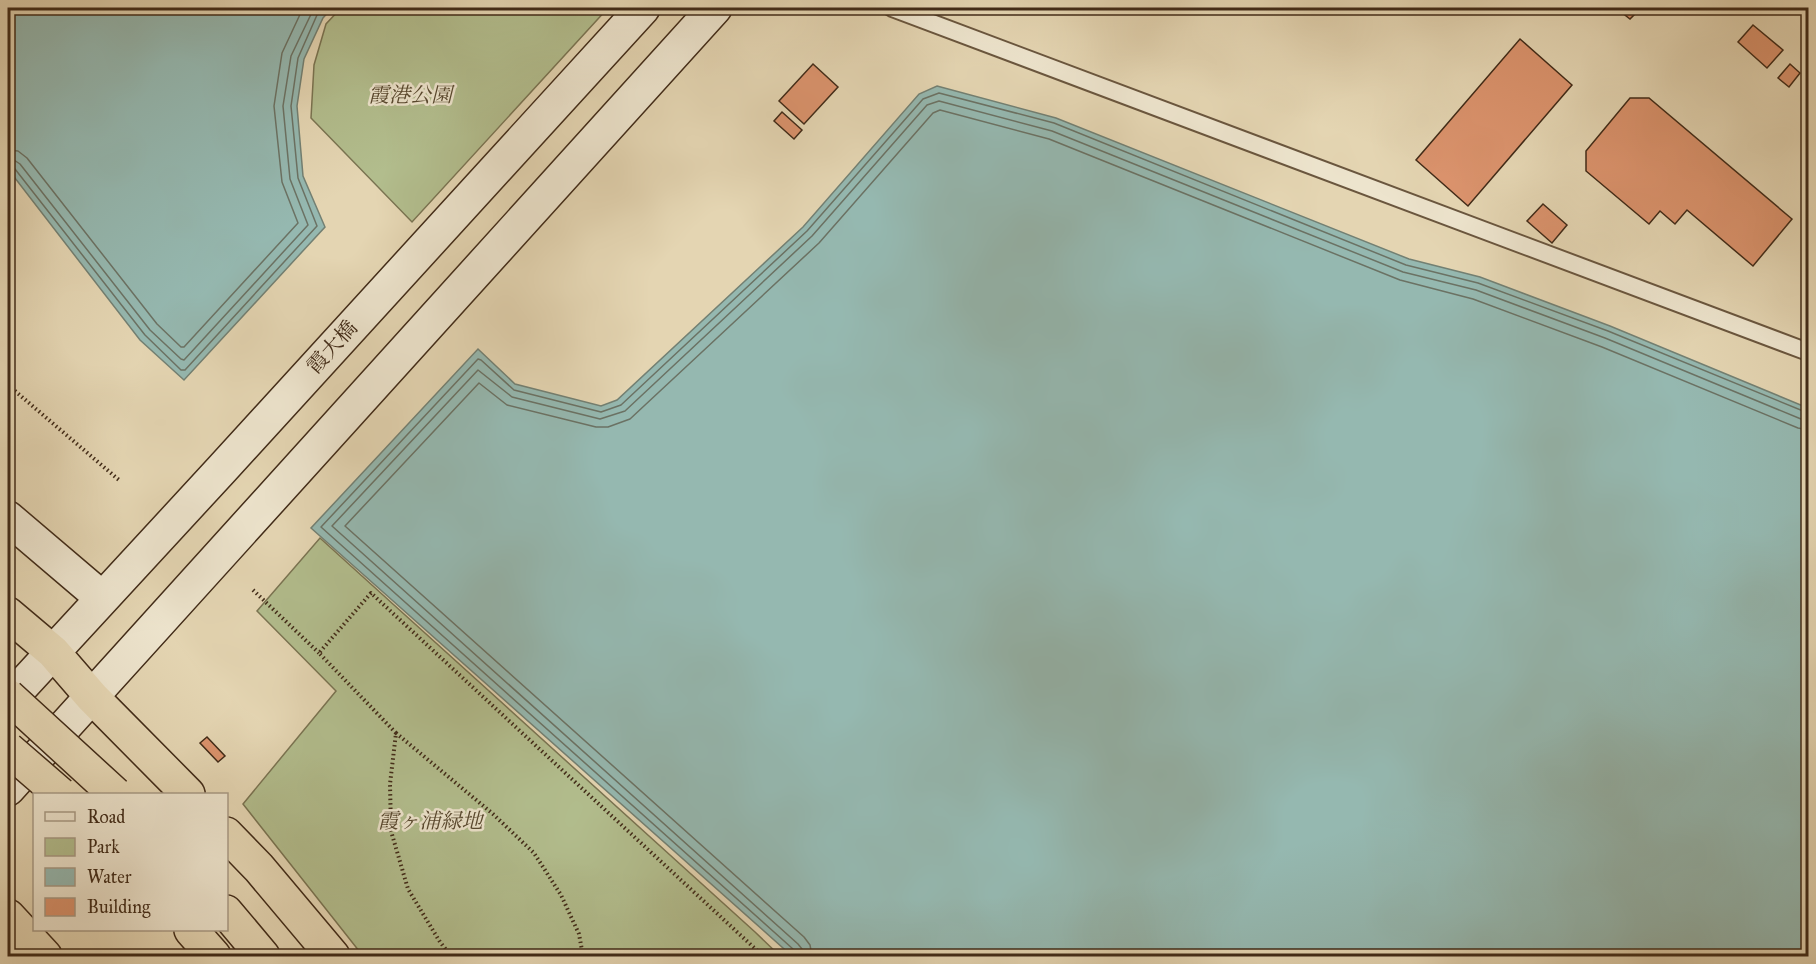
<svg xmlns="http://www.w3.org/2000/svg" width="1816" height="964" viewBox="0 0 1816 964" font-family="'IM FELL Great Primer','Noto Serif JP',serif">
	<rect width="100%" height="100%" fill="#e4d5b2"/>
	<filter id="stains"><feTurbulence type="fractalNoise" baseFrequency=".00333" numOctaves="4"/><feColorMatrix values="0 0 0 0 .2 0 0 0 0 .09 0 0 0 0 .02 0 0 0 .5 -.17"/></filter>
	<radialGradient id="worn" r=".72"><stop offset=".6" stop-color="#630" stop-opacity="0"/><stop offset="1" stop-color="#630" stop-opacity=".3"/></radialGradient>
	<path fill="#b2bd8d" stroke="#7a7452" stroke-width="1.5" d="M341 8H608L412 222 311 118 314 65 326 24Z
		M320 538 755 932 780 956H363L243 804 336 691 257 611Z"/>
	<path fill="#95b8b0" stroke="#738073" stroke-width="1.5" d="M8 8H332L323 18 304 59 297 106 303 176 325 227 184 380 140 340 8 169Z
		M937 86 1056 118 1409 259 1480 277 1610 326 1808 408V956H792L311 528 478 349 515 384 601 406 617 400 803 227 919 94Z"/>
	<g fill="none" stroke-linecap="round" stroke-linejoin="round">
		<path stroke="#6b7264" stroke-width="1.5" d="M8 150 18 151 27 158 157 324 181 347H184L298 223 282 182 274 106 282 53 303 8
			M8 159 14 160 20 164 150 330 181 359 184 360 308 225 290 179 283 106 291 56 314 8
			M8 166 15 169 145 335 181 370H185L317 226 298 178 291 106 298 58 317 15 324 8
			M796 956 793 949 321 527 478 359 481 360 514 390 601 412 621 405 807 231 923 99 939 93 1054 123 1406 265 1478 283 1608 331 1808 413
			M803 956 802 949 798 944 332 526 478 370 512 397 600 419 625 411 812 236 927 105 939 101 1052 131 1403 272 1476 290 1605 338 1801 419 1808 420
			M812 956 810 945 804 937 345 526 479 383 507 405 596 427H608L630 419 819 243 933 113 940 110 1049 139 1400 280 1473 299 1602 347 1798 428 1808 430"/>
	</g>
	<path fill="#db936d" stroke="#412b18" stroke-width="1.5" d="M1616 8H1636L1639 10 1630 19Z
		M1753 25 1783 50 1767 68 1738 42Z
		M1520 39 1572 85 1468 206 1416 160Z
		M813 64 838 87 804 124 779 101Z
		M1790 64 1800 73 1789 87 1778 78Z
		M1630 98H1649L1792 219 1753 266 1687 210 1675 224 1660 211 1649 224 1586 171V151Z
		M782 112 802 130 794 139 774 121Z
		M1543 204 1567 225 1552 243 1527 221Z
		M207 737 225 756 218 762 200 743Z"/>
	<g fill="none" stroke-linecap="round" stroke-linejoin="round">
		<g stroke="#6a563e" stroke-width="20">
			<path id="lane" d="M892 8 1808 352"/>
		</g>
		<g stroke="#412b18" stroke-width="36">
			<path id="secondary" d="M8 518 102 598
				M8 701 222 469 643 8
				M8 789 715 8"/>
		</g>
		<g stroke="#412b18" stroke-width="36">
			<path id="highway" d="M8 614 53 652 92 697 188 794
				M226 834 259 868 333 956
				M226 912 263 956
				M8 916 45 956
				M191 930 214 956"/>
		</g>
		<path stroke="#412b18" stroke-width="4" stroke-dasharray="1.5 3" stroke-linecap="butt" d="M8 385 119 480
			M253 590 319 653
			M396 733 493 814 534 853 561 895 579 934 583 956
			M451 956 440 942 408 889 391 831 390 784 396 733 319 653 371 593 763 956"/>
		<use href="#lane" stroke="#ede4cd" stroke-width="16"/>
		<use href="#secondary" stroke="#ede4cd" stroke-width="33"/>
		<use href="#highway" stroke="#e4d5b2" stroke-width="33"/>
		<g stroke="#412b18" stroke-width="36" stroke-linecap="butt">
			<path id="highway-bridge" d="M8 696 115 794
				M8 749 60 794"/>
		</g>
		<use href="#highway-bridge" stroke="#e4d5b2" stroke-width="33"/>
	</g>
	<g text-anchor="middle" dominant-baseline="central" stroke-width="5" stroke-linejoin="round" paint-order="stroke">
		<g font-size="21" font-style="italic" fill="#58482f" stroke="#ede4cd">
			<text x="410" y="95">霞港公園</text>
			<text x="430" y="821">霞ヶ浦緑地</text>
		</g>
		<g font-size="21" fill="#412b18" stroke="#ede4cd">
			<text transform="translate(332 347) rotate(-48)">霞大橋</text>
		</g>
	</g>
	<rect width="1816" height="964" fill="none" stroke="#e4d5b2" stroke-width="30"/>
	<rect x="9" y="9" width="1798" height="946" fill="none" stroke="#412b18" stroke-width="3"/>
	<rect x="15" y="15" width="1786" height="934" fill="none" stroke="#412b18" stroke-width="1.5"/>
	<rect x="33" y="793" width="195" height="138" fill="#ede4cd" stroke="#a89a85" stroke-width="1.5"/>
	<rect x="45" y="812" width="30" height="9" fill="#ede4cd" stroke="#a89a85" stroke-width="1.5"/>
	<text x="87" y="823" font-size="18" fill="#412b18">Road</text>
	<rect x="45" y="838" width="30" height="18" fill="#b2bd8d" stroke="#a89a85" stroke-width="1.5"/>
	<text x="87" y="853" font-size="18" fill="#412b18">Park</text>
	<rect x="45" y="868" width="30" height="18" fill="#95b8b0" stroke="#a89a85" stroke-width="1.5"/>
	<text x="87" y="883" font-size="18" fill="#412b18">Water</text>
	<rect x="45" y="898" width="30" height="18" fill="#db936d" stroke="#a89a85" stroke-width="1.5"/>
	<text x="87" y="913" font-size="18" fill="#412b18">Building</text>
	<rect width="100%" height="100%" filter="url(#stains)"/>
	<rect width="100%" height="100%" fill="url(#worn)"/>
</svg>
